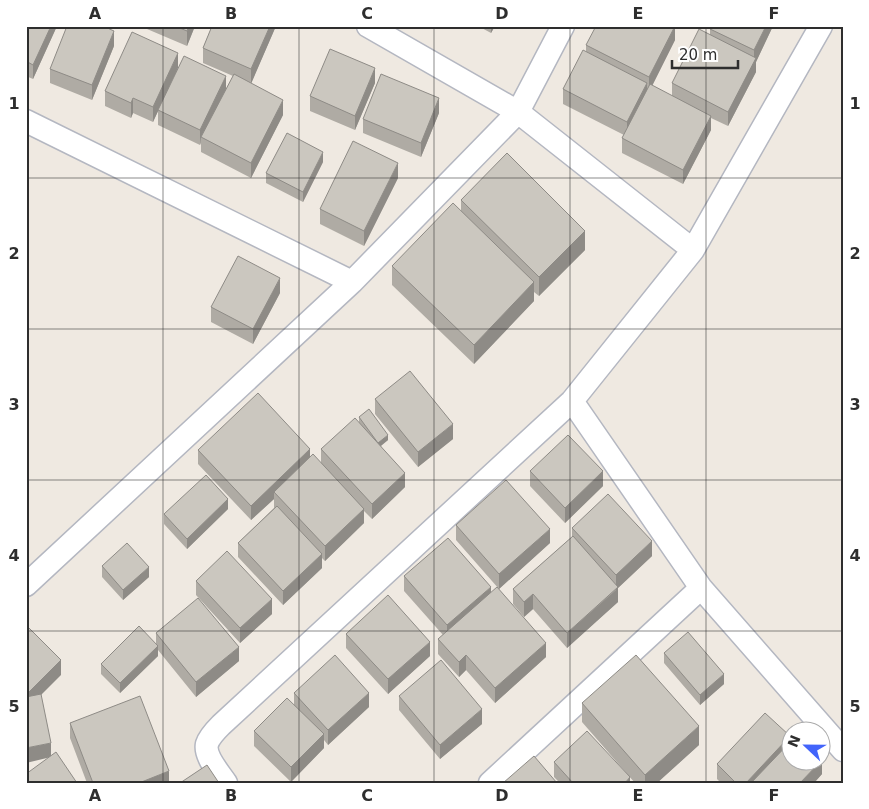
<svg xmlns="http://www.w3.org/2000/svg" width="869" height="809" viewBox="0 0 869 809" font-family="'DejaVu Sans',sans-serif">
	<rect width="100%" height="100%" fill="#efe9e1"/>
	<g fill="none" stroke-linecap="round" stroke-linejoin="round">
		<g stroke="#b4b7c1" stroke-width="25">
			<path id="minor" d="M368 26 518 112 693 250
				M26 121 352 282
				M572 401 701 588 843 750
				M26 585 352 282 518 112 563 26
				M226 783C220 774 204 756 207 744 209 737 216 730 221 725L572 401 693 250 821 26
				M490 783 701 588"/>
		</g>
		<use href="#minor" stroke="#fff" stroke-width="22"/>
	</g>
	<path fill="#afaba4" d="M26 26H57L33 79 26 76Z
		M147 26H195L187 46 147 29Z
		M212 26H276L251 83 283 115 251 178 201 152V143L200 145 158 125V111L153 122 133 113 131 118 105 106V91L178 68 165 96 226 89 233 76 203 63V48Z
		M478 26H495L491 33Z
		M675 26V40L652 86 672 96V83L710 35V29L773 26 756 62V72L728 126 711 118V130L683 184 622 153V138L624 135 563 104V89L586 51V45Z
		M114 46 92 100 50 83V69Z
		M375 83 355 130 310 111V96Z
		M439 113 421 157 363 133V119Z
		M323 162 303 202 266 183V173Z
		M398 178 364 246 320 224V209Z
		M461 200 585 250 539 296 534 292V301L474 364 392 285V266L461 211Z
		M280 293 253 344 211 322V307Z
		M375 399 453 439 418 467 375 414Z
		M359 417 388 440 381 446 405 487 372 519 364 511V523L325 561 322 558V568L283 605 238 557V543L274 508V499L251 520 198 464V450L310 457 321 463V449L359 422Z
		M530 471 603 486 565 523 530 486Z
		M228 509 187 549 164 524V514Z
		M456 525 550 543 499 589 456 540Z
		M572 528 652 556 618 588V602L567 648 533 609 524 617 513 604V589L572 537Z
		M102 566 149 577 123 600 102 577Z
		M404 576 491 592 546 657 495 703 466 670 459 677 438 654V639L443 635 404 591Z
		M196 581 272 614 240 643 196 595Z
		M156 633 239 661 196 697 158 650V656L120 693 101 674V664L156 644Z
		M346 634 430 656 388 694 346 648Z
		M664 653 724 684 700 705 664 663Z
		M294 693 369 707 328 745 324 740V748L291 782 254 746V731L294 705Z
		M399 696 482 724 440 759 399 710Z
		M582 703 699 745 657 783H635L582 722Z
		M70 723 169 783H87L70 738Z
		M790 742 822 774 814 783H721L717 779V764Z
		M554 762 630 783H560L554 777Z"/>
	<path fill="#8e8b86" d="M51 26H57L33 79V65Z
		M189 26H195L187 46V31Z
		M270 26H276L251 84V69Z
		M491 26H495L491 33Z
		M675 26V40L649 92V77Z
		M766 26H773L756 62V72L728 126V112L754 60V50Z
		M114 31V46L92 100V85Z
		M178 53V68L153 122V107Z
		M375 68V83L355 130V116Z
		M226 76V90L201 137 200 145V130Z
		M647 83V98L627 137V122Z
		M133 98V113L131 118V103Z
		M439 98V113L421 157V143Z
		M283 100V115L251 178V163Z
		M711 116V130L683 184V170Z
		M323 152V162L303 202V192Z
		M398 163V178L364 246V231Z
		M585 231V250L539 296V277Z
		M280 278V293L253 344V329Z
		M534 282V301L474 364V345Z
		M453 424V439L418 467V452Z
		M388 435V440L378 448V443Z
		M310 449V464L274 492V499L251 520V506Z
		M603 471V486L565 523V508Z
		M405 473V487L372 519V504Z
		M228 499V509L187 549V539Z
		M364 509V523L325 561V546Z
		M550 529V543L499 589V574Z
		M652 541V556L618 588V602L567 648V633L616 590V575Z
		M322 554V568L283 605V591Z
		M149 567V577L123 600V590Z
		M491 587V602L447 640V625Z
		M533 594V609L524 617V602Z
		M272 599V614L240 643V628Z
		M430 642V656L388 694V679Z
		M546 643V657L495 703V688Z
		M158 646V656L120 693V683Z
		M239 647V661L196 697V682Z
		M466 655V670L459 677V662Z
		M61 660V675L27 709V694Z
		M724 674V684L700 705V695Z
		M369 693V707L328 745V730Z
		M482 709V724L440 759V745Z
		M699 726V745L657 783H645V775Z
		M324 734V748L291 782V767Z
		M790 736V751L760 783H746Z
		M51 743V757L26 763V748Z
		M822 759V774L814 783H800L820 762H822Z
		M169 771V783H139Z
		M630 777V783H625Z"/>
	<path fill="#cbc7bf" stroke="#8e8b86" d="M26 26H51L33 65 26 61Z
		M67 26H103L114 31 92 85 50 69Z
		M175 26H189L187 31Z
		M212 26H270L251 69 203 48Z
		M596 26H675L649 77 586 45Z
		M712 26H766L754 50 710 29Z
		M699 29 756 58 728 112 672 83Z
		M132 32 178 53 153 107 133 98 131 103 105 91Z
		M330 49 375 68 355 116 310 96Z
		M583 50 647 83 627 122 563 89Z
		M184 56 226 76 200 130 158 110Z
		M234 74 283 100 251 163 201 137Z
		M381 74 439 98 421 143 363 119Z
		M650 84 711 116 683 170 622 138Z
		M287 133 323 152 303 192 266 173Z
		M353 141 398 163 364 231 320 209Z
		M507 153 585 231 539 277 461 200Z
		M453 203 534 282 474 345 392 266Z
		M238 256 280 278 253 329 211 307Z
		M410 371 453 424 418 452 375 399Z
		M258 393 310 449 251 506 198 450Z
		M369 409 388 435 378 443 359 417Z
		M355 418 405 473 372 504 321 449Z
		M568 435 603 471 565 508 530 471Z
		M313 454 364 509 325 546 274 492Z
		M206 475 228 499 187 539 164 514Z
		M506 480 550 529 499 574 456 525Z
		M608 494 652 541 616 575 572 528Z
		M277 506 322 554 283 591 238 543Z
		M573 536 618 587 567 633 533 594 524 602 513 589Z
		M448 538 491 587 447 625 404 576Z
		M127 543 149 567 123 590 102 566Z
		M227 551 272 599 240 628 196 581Z
		M497 587 546 643 495 688 466 655 459 662 438 639Z
		M388 595 430 642 388 679 346 634Z
		M198 598 239 647 196 682 156 633Z
		M26 625 61 660 27 694H26Z
		M139 626 158 646 120 683 101 664Z
		M688 632 724 674 700 695 664 653Z
		M335 655 369 693 328 730 294 693Z
		M636 655 699 726 645 775 582 703Z
		M441 660 482 709 440 745 399 696Z
		M41 694 51 743 26 748V697Z
		M140 696 169 771 139 783H93L70 723Z
		M287 698 324 734 291 767 254 731Z
		M765 713 790 736 746 783H736L717 764Z
		M587 731 630 777 625 783H573L554 762Z
		M792 740V762H820L800 783H751Z
		M56 752 77 783H26V774Z
		M534 756 557 783H503Z
		M207 765 219 783H180Z"/>
	<path fill="none" stroke="#2e2e2e" stroke-width="1" stroke-opacity="0.55" d="M163 26V783M299 26V783M434 26V783M570 26V783M706 26V783M26 178H843M26 329H843M26 480H843M26 631H843"/>
	<rect width="869" height="809" fill="none" stroke="#ffffff" stroke-width="55"/>
	<g transform="translate(806 746) rotate(292)"><circle r="24" fill="#ffffff" stroke="#ababab"/>
	<path d="M0-4L9 19L0 12L-9 19Z" fill="#4264fb"/>
	<text y="-8" font-size="14" font-weight="bold" text-anchor="middle" fill="#2e2e2e">N</text>
	</g>
	<path d="M672 60v8h66v-8" fill="none" stroke="#2e2e2e" stroke-width="2.5"/>
	<text x="679" y="60" font-size="15" fill="#2e2e2e" stroke="#ffffff" stroke-width="4" paint-order="stroke">20 m</text>
	<rect x="28" y="28" width="814" height="754" fill="none" stroke="#2e2e2e" stroke-width="2"/>
	<g font-size="16" text-anchor="middle" font-weight="bold" fill="#2e2e2e">
		<text x="95" y="19">A</text>
		<text x="231" y="19">B</text>
		<text x="367" y="19">C</text>
		<text x="502" y="19">D</text>
		<text x="638" y="19">E</text>
		<text x="774" y="19">F</text>
		<text x="14" y="109">1</text>
		<text x="855" y="109">1</text>
		<text x="14" y="259">2</text>
		<text x="855" y="259">2</text>
		<text x="14" y="410">3</text>
		<text x="855" y="410">3</text>
		<text x="14" y="561">4</text>
		<text x="855" y="561">4</text>
		<text x="14" y="712">5</text>
		<text x="855" y="712">5</text>
		<text x="95" y="801">A</text>
		<text x="231" y="801">B</text>
		<text x="367" y="801">C</text>
		<text x="502" y="801">D</text>
		<text x="638" y="801">E</text>
		<text x="774" y="801">F</text>
	</g>
</svg>
